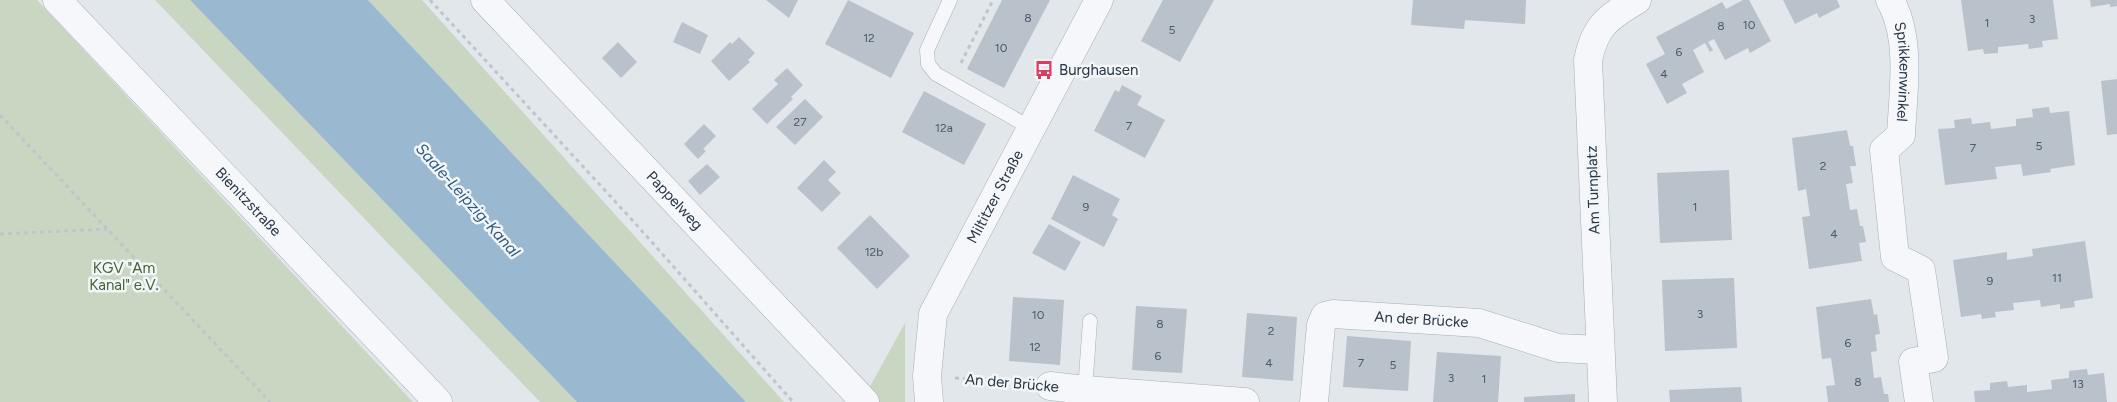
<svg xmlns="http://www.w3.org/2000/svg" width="2117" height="402" viewBox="0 0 2117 402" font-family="Figtree,sans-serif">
	<rect width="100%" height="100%" fill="#e2e7ec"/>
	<path fill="#c9d7c2" d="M0 0H37L413 402H0Z
		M155 0H190L577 402H540Z
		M368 0H422L784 402H746Z
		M905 323V402H872L868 390Z"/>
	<path fill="#9ab9d0" d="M190 0H368L746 402H577Z"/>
	<path fill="#b9c1cb" d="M766 0H798L789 18Z
		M848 0 914 33 891 78 825 44Z
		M1002 0H1050L1004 88 967 69Z
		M1163 0H1214L1180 62 1141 41Z
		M1413 0H1526L1525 24 1465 20 1464 29 1411 25Z
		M1743 0H1749L1771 41 1750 53 1748 48 1725 60 1714 39 1708 42 1713 50 1710 52 1705 43 1693 50 1704 72 1682 84 1687 93 1667 104 1646 64 1665 54 1656 37 1722 2 1726 9Z
		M1783 0H1837L1840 7 1819 18 1817 13 1795 24Z
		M1961 0H2053L2058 39 2042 41 2043 47 2029 49 2028 44 1998 47V53L1984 54 1983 49 1968 51Z
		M2090 0H2117V6L2110 7V4L2091 7Z
		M682 22 708 35 700 54 673 42Z
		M739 37 755 53 748 60 750 62 729 81 711 61 730 42 732 44Z
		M618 42 637 62 621 78 602 58Z
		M787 68 803 85 791 97 793 99 767 124 752 109 778 84 774 80Z
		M2117 79V134L2107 135 2101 81Z
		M1122 85 1142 96 1137 105 1165 120 1145 158 1094 131 1115 90 1119 92Z
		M924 91 986 124 964 165 902 132Z
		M805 99 823 117 795 145 776 127Z
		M2049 107 2050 113 2069 111 2075 165 2050 169 2051 172 2023 176 2021 164 1995 167 1997 179 1945 185 1938 129 1955 128 1954 120 1971 118 1972 124 1990 122 1991 129 2016 126V119L2033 117 2032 109Z
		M704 124 716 136 703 149 706 151 698 159 684 144Z
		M1847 130 1850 146H1853L1856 166H1850L1853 183 1846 184 1850 210 1857 209 1860 226H1863L1866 242 1859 243 1862 261 1809 269 1802 217 1810 216 1806 189 1798 191 1792 138Z
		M824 160 836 172 828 180 841 193 822 212 797 188Z
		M707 164 720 177 700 195 688 181Z
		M1729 170 1732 240 1660 243 1657 173Z
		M1073 175 1120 199 1112 215 1118 219 1104 247 1051 219Z
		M870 215 910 256 877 289 837 248Z
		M1049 224 1081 242 1065 271 1032 253Z
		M2085 241 2093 298 2074 301 2075 307 2060 309V304L2041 307 2040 300 2013 303 2014 310 1995 312 1996 317 1982 319 1981 314 1961 317 1953 260 2007 252V260L2033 256 2032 249Z
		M1734 278 1737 348 1665 351 1662 280Z
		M1013 297 1064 300 1060 365 1009 361Z
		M1871 299 1874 315 1877 314 1880 334 1875 335 1877 351 1871 352 1874 378 1881 377 1884 394H1888L1889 402H1828L1826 386 1835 385 1831 358 1822 359 1816 307Z
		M1136 306 1187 309 1182 373 1132 370Z
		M1247 313 1297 317 1293 381 1242 377Z
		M1347 336 1411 341 1408 391 1343 387Z
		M1437 352 1501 356 1498 402H1433Z
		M2087 369 2088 375 2104 373 2107 402H1975L1974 391 1990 390V383L2007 381 2008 387 2027 385V392L2052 389 2051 380 2069 378V371Z
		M1741 387 1742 402H1670L1669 390Z
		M1575 394V402H1524V397Z"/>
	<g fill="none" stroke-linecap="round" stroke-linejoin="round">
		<g stroke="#a6aeb7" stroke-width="15">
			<path id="service" d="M950 0 927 50 928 64 936 74 1031 128
				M1085 390 1090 321"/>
		</g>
		<g stroke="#a6aeb7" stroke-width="29">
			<g id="minor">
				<path id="s1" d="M57 0 438 402"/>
				<path id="s2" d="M485 0 865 402"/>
				<path id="s3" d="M1890 0C1912 38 1903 93 1901 135L1884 150 1895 257 1921 270 1934 358 1913 362 1919 402"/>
				<path d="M1050 386 1085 390 1245 402"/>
				<path id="s4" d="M1314 402 1321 325 1325 316 1333 314 1479 323 1558 348 1600 350"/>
				<path d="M1603 402 1588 60C1595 26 1608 17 1637 0"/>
			</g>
		</g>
		<g stroke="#a6aeb7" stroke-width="29">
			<g id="tertiary">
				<path id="s5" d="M929 402 927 376 933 314 1099 0"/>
			</g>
		</g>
		<path stroke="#c0c5cb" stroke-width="3" stroke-dasharray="4 4" stroke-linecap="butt" d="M430 0 634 222 793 402
			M961 63 993 0
			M0 115 270 402
			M0 234 107 229
			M955 378 1022 382"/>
		<use href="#service" stroke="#f6f7fa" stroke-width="14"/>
		<use href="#minor" stroke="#f6f7fa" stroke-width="28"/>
		<use href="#tertiary" stroke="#f6f7fa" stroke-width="28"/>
	</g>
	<defs>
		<g id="bus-bare" transform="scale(1.5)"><path d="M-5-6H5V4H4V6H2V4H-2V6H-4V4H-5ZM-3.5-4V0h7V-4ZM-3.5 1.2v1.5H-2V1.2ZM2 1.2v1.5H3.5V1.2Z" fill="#de3b63" stroke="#f2f6f9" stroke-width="2.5" paint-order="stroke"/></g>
	</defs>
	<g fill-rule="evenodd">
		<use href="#bus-bare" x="1044" y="70"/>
	</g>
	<g text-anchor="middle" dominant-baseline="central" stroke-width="5" stroke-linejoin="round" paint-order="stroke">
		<g font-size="12" fill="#4c5967">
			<text x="1028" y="18">8</text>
			<text x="2032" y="19">3</text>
			<text x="1987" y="23">1</text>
			<text x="1749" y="25">10</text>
			<text x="1721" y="26">8</text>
			<text x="1172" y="30">5</text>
			<text x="869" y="38">12</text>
			<text x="1001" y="48">10</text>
			<text x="1679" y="52">6</text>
			<text x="1664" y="74">4</text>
			<text x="800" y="122">27</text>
			<text x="1129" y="126">7</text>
			<text x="944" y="128">12a</text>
			<text x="2039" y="146">5</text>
			<text x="1973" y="148">7</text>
			<text x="1823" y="166">2</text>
			<text x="1086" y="207">9</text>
			<text x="1695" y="207">1</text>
			<text x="1834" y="234">4</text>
			<text x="874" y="252">12b</text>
			<text x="2057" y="278">11</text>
			<text x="1990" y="281">9</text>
			<text x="1700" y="314">3</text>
			<text x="1038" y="315">10</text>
			<text x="1160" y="324">8</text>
			<text x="1271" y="331">2</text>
			<text x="1848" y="343">6</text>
			<text x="1035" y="347">12</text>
			<text x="1158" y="356">6</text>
			<text x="1269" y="363">4</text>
			<text x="1361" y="363">7</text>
			<text x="1393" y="365">5</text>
			<text x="1451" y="378">3</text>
			<text x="1484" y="379">1</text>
			<text x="1858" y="382">8</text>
			<text x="2078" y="384">13</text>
		</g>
		<g font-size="15" fill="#283646" stroke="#f2f6f9" text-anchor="start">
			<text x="1059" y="70">Burghausen</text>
		</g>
		<g font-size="15" fill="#283646" stroke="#f2f6f9">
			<text stroke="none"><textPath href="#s3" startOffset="74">Sprikkenwinkel</textPath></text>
			<text transform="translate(1593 190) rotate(-92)">Am Turnplatz</text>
			<text stroke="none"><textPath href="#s5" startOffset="221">Miltitzer Straße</textPath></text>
			<text stroke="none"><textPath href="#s1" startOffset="278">Bienitzstraße</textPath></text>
			<text stroke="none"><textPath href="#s2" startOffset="276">Pappelweg</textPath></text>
			<text stroke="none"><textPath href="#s4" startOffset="184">An der Brücke</textPath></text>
			<text transform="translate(1012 383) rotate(5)">An der Brücke</text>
		</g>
		<g font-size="15" fill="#416434" stroke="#f2f6f9">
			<text x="124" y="268">KGV "Am<tspan x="124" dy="17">Kanal" e.V.</tspan></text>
		</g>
		<g font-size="16" font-style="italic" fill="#2d5a7f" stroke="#f2f6f9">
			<text transform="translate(468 200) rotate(48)">Saale-Leipzig-Kanal</text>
		</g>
	</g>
</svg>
